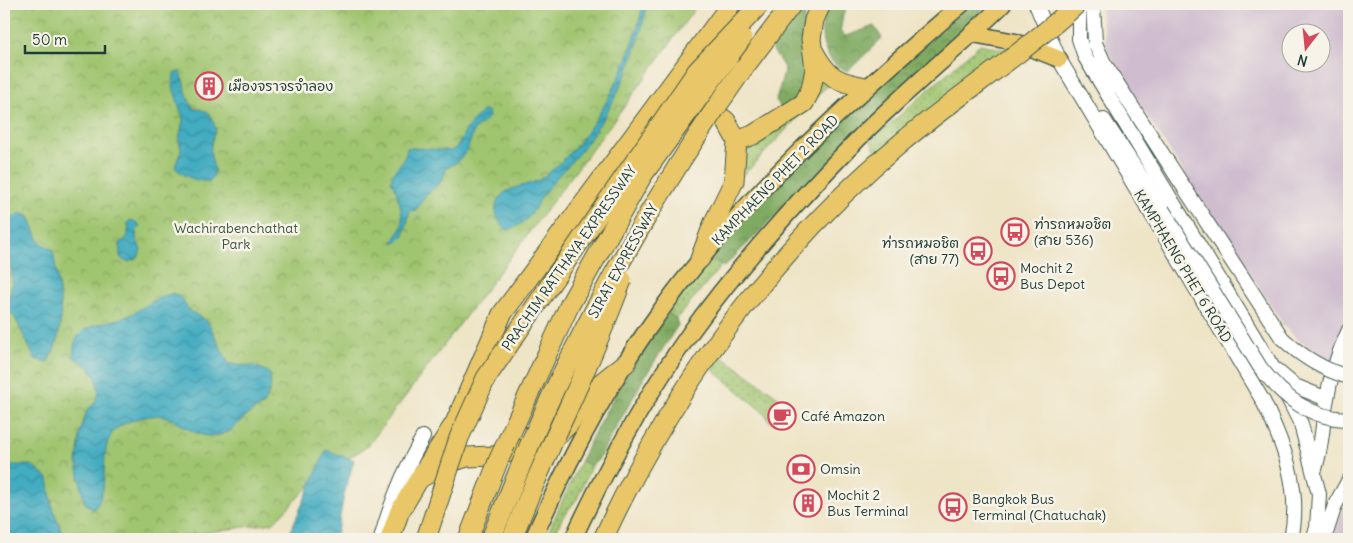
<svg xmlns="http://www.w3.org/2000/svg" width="1353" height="543" viewBox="0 0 1353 543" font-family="Delius,'Playpen Sans Thai',sans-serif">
	<defs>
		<pattern id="grass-dots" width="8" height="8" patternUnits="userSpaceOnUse" patternTransform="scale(1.25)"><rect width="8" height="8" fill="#a0c570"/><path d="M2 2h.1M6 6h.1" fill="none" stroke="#82a15d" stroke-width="1.8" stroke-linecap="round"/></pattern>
		<pattern id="forest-crowns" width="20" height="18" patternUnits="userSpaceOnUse" patternTransform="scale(1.25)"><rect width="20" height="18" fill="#80aa62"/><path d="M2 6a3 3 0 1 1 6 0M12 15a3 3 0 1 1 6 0" fill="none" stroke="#688c52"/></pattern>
		<pattern id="park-crowns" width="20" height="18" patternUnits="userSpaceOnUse" patternTransform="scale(1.25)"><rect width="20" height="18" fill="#a0c570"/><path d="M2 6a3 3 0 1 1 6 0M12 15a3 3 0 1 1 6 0" fill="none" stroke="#82a15d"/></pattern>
		<pattern id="water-waves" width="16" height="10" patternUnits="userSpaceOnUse" patternTransform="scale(1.25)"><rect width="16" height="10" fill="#42acc1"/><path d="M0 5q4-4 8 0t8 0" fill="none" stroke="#378d9e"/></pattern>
	</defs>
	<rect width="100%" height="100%" fill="#f7f3e8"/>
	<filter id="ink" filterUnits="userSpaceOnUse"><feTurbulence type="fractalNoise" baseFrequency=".02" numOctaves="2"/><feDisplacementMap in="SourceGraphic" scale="10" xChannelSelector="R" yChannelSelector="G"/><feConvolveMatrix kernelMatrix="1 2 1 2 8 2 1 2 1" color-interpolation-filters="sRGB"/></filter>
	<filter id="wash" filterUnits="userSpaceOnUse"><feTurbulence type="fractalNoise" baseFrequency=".0096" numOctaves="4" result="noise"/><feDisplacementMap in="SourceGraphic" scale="20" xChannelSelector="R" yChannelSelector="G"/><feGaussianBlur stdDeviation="1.12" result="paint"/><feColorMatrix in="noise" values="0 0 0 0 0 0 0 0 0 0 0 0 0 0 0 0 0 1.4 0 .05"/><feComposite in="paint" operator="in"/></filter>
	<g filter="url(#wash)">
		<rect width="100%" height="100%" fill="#eee4c6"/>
		<path fill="#cfbdcf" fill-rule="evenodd" d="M1102 4H1349V366L1327 359 1306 347 1285 327 1124 81 1107 49 1100 9ZM1290 32H1320V62H1290Z
			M1349 482V539H1333Z"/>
		<path fill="url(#grass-dots)" stroke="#608152" d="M980 44 1006 50 877 155 871 141Z
			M818 74 830 85 824 89 744 175V146Z
			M711 258 722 265 676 319 668 313Z
			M716 352 785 402 790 408 778 405 772 424 764 413 706 364Z
			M581 460 591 466 577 499 562 518 553 539H545Z"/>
		<path fill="url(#forest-crowns)" stroke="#50744b" d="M803 4H809L804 18 806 77 800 95 783 111 776 100 785 69 770 46Z
			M831 4H849L843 15 840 32 846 36 874 26 882 38 848 71C820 64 815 25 831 4Z
			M971 4H988L724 267 711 258C789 165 881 84 971 4Z
			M668 313 676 319 678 325 643 380 598 460 591 466 581 460C605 408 635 360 668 313Z"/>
		<path fill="url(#park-crowns)" stroke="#608152" d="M4 4H698L627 103 367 447 323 472 273 523 182 536 181 539H4Z"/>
		<path fill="url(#water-waves)" stroke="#30747a" d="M643 4H647C637 58 616 104 583 148 571 164 556 176 545 192 532 210 531 223 507 230 499 222 492 212 498 200 506 185 529 187 542 178 593 141 632 64 643 4Z
			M180 72C186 83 186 101 195 109 210 109 212 117 216 130 209 145 209 155 215 170L211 181C200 183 181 176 175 167L181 150 179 140 183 119 173 87 174 73Z
			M482 111H488L489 117 474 130 467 151 456 163 447 168 440 183 425 196 416 210 410 211 404 235 397 242 393 243C395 237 399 233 401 228 405 218 397 189 391 181 393 166 405 165 407 148 410 147 445 150 451 151 461 146 462 135 468 127 472 121 478 117 482 111Z
			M20 213 29 216 40 243 52 249 54 256C59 292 69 329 47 363L35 359 15 318 7 310 12 283 11 263 4 254V221Z
			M130 220 138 223 140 226 137 229 136 238 141 250 138 258 129 262 124 261 120 257V243L127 238 129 228 127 223Z
			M173 293 181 298 189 310 208 322 229 364C249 367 252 362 270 374L271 388 263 406C246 411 237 429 223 434 201 442 185 425 167 417 155 412 122 421 114 431 96 453 113 490 93 510L84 502 77 463 80 433 87 410 94 404 99 393 96 377 86 364 74 358C73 348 74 340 81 333 89 324 116 321 128 316 144 308 155 298 173 293Z
			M326 450 354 460 344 495 337 532 324 539H287Z
			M9 465H32L48 478 52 505 64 539H4V469Z"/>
	</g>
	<g filter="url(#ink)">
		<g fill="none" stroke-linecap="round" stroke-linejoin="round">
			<g stroke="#3e564a" stroke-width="16">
				<path id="minor" d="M1036 4 1059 59 1263 401C1284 445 1302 490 1291 539
					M1079 4V39L1085 57 1273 368 1301 424 1319 494 1317 528 1313 539
					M1093 4 1095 43 1104 63 1176 175
					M1104 120 1162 209
					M1276 370 1295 386 1327 399
					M1314 472C1322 449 1322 427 1326 403 1330 378 1338 353 1349 330
					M381 539C390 504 405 469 423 437
					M1324 539 1335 505 1349 480"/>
			</g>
			<g stroke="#3e564a" stroke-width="19">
				<path id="major" d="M973 34 1016 42 1059 59
					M533 539C565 467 602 395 647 330 733 205 848 102 962 4
					M573 539C607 466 646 395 693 329 742 261 800 198 859 138 905 91 957 50 1003 4"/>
			</g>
			<g stroke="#3e564a" stroke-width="21">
				<path id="highway" d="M814 52C828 78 837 82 866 87
					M743 69 792 4
					M737 141 753 135 804 103 811 89 815 69 811 39 814 20 821 4
					M700 259 714 222 734 181 737 141 726 121 702 102
					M419 479 455 423 502 314 731 4
					M390 539 399 513 419 479 445 464 467 457 493 456 531 447 557 436 569 424 592 390 626 363"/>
			</g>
			<use href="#minor" stroke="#fff" stroke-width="14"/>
			<use href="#major" stroke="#e9c769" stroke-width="16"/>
			<use href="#highway" stroke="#e9c769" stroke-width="19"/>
			<g stroke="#3e564a" stroke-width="16" stroke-linecap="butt">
				<path id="minor-bridge" d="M1176 175 1282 338C1302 357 1323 370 1349 377
					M1162 209 1260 367C1283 397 1310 419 1349 419"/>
			</g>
			<g stroke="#3e564a" stroke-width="21" stroke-linecap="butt">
				<path id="highway-bridge" d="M426 539 459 438 486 378 697 71 760 4
					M468 539 499 459 570 304 642 176 742 38
					M491 539C514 482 537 424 565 368 616 264 675 164 743 69
					M512 539C545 451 590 369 622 280
					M603 539C673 388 773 249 902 142 959 94 1023 54 1077 4"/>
			</g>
			<use href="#minor-bridge" stroke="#fff" stroke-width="14"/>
			<use href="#highway-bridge" stroke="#e9c769" stroke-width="19"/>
		</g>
	</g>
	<defs>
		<g id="building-ring" transform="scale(1.4375)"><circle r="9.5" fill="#f7f3e8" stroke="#d1495b" stroke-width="1.5"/><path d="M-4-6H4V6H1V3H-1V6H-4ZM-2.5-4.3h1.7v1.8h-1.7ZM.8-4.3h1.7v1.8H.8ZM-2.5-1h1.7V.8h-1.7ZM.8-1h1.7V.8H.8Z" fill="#d1495b"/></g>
		<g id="bus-ring" transform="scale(1.4375)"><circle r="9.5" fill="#f7f3e8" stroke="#d1495b" stroke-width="1.5"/><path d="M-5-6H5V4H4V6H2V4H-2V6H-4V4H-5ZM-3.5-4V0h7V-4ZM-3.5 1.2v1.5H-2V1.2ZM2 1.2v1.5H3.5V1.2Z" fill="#d1495b"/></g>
		<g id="cafe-ring" transform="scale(1.4375)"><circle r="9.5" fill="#f7f3e8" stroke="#d1495b" stroke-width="1.5"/><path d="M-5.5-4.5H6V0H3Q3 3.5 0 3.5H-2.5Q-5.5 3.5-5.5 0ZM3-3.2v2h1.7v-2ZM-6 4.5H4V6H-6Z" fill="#d1495b"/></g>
		<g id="bank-ring" transform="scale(1.4375)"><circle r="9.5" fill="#f7f3e8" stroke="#d1495b" stroke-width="1.5"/><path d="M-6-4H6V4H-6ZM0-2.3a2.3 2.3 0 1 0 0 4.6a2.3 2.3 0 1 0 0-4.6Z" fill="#d1495b"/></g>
	</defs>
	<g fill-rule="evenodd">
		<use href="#building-ring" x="209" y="86"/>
		<use href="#bus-ring" x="1015" y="232"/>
		<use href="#bus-ring" x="978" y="251"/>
		<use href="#bus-ring" x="1001" y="276"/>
		<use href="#cafe-ring" x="782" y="416"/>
		<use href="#bank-ring" x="801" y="469"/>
		<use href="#building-ring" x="808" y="503"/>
		<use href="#bus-ring" x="953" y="507"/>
	</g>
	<g text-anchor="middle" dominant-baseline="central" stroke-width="5" stroke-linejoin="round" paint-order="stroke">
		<g font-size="14" fill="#1f3d34" stroke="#f7f3e8" text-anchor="start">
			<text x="228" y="86">เมืองจราจรจำลอง</text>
			<text x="1034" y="224">ท่ารถหมอชิต<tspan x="1034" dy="16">(สาย 536)</tspan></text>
			<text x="959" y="243" text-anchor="end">ท่ารถหมอชิต<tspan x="959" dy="16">(สาย 77)</tspan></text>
			<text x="1020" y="268">Mochit 2<tspan x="1020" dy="16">Bus Depot</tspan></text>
			<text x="801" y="416">Café Amazon</text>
			<text x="820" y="469">Omsin</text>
			<text x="827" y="495">Mochit 2<tspan x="827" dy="16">Bus Terminal</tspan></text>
			<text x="972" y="499">Bangkok Bus<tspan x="972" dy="16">Terminal (Chatuchak)</tspan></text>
		</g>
		<g font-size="14" fill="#1f3d34" stroke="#f7f3e8">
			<text transform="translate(775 180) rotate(-46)">KAMPHAENG PHET 2 ROAD</text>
			<text transform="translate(569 258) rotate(-55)">PRACHIM RATTHAYA EXPRESSWAY</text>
			<text transform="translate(623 261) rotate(-61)">SIRAT EXPRESSWAY</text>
			<text transform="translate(1183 266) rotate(59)">KAMPHAENG PHET 6 ROAD</text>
		</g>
		<g font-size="14" fill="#395840" stroke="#f7f3e8">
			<text x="236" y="228">Wachirabenchathat<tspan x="236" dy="16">Park</tspan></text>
		</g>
	</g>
	<rect width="1353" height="543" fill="none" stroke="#f7f3e8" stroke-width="20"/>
	<g transform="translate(1306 48) rotate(196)"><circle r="24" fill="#f7f3e8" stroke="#a1aaa0"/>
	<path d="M0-4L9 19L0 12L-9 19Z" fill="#d1495b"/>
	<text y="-8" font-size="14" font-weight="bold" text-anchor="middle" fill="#1f3d34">N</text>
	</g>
	<path d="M25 45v8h80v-8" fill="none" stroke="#1f3d34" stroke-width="2.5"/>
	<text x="32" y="45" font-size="15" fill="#1f3d34" stroke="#f7f3e8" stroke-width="4" paint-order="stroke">50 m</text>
</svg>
